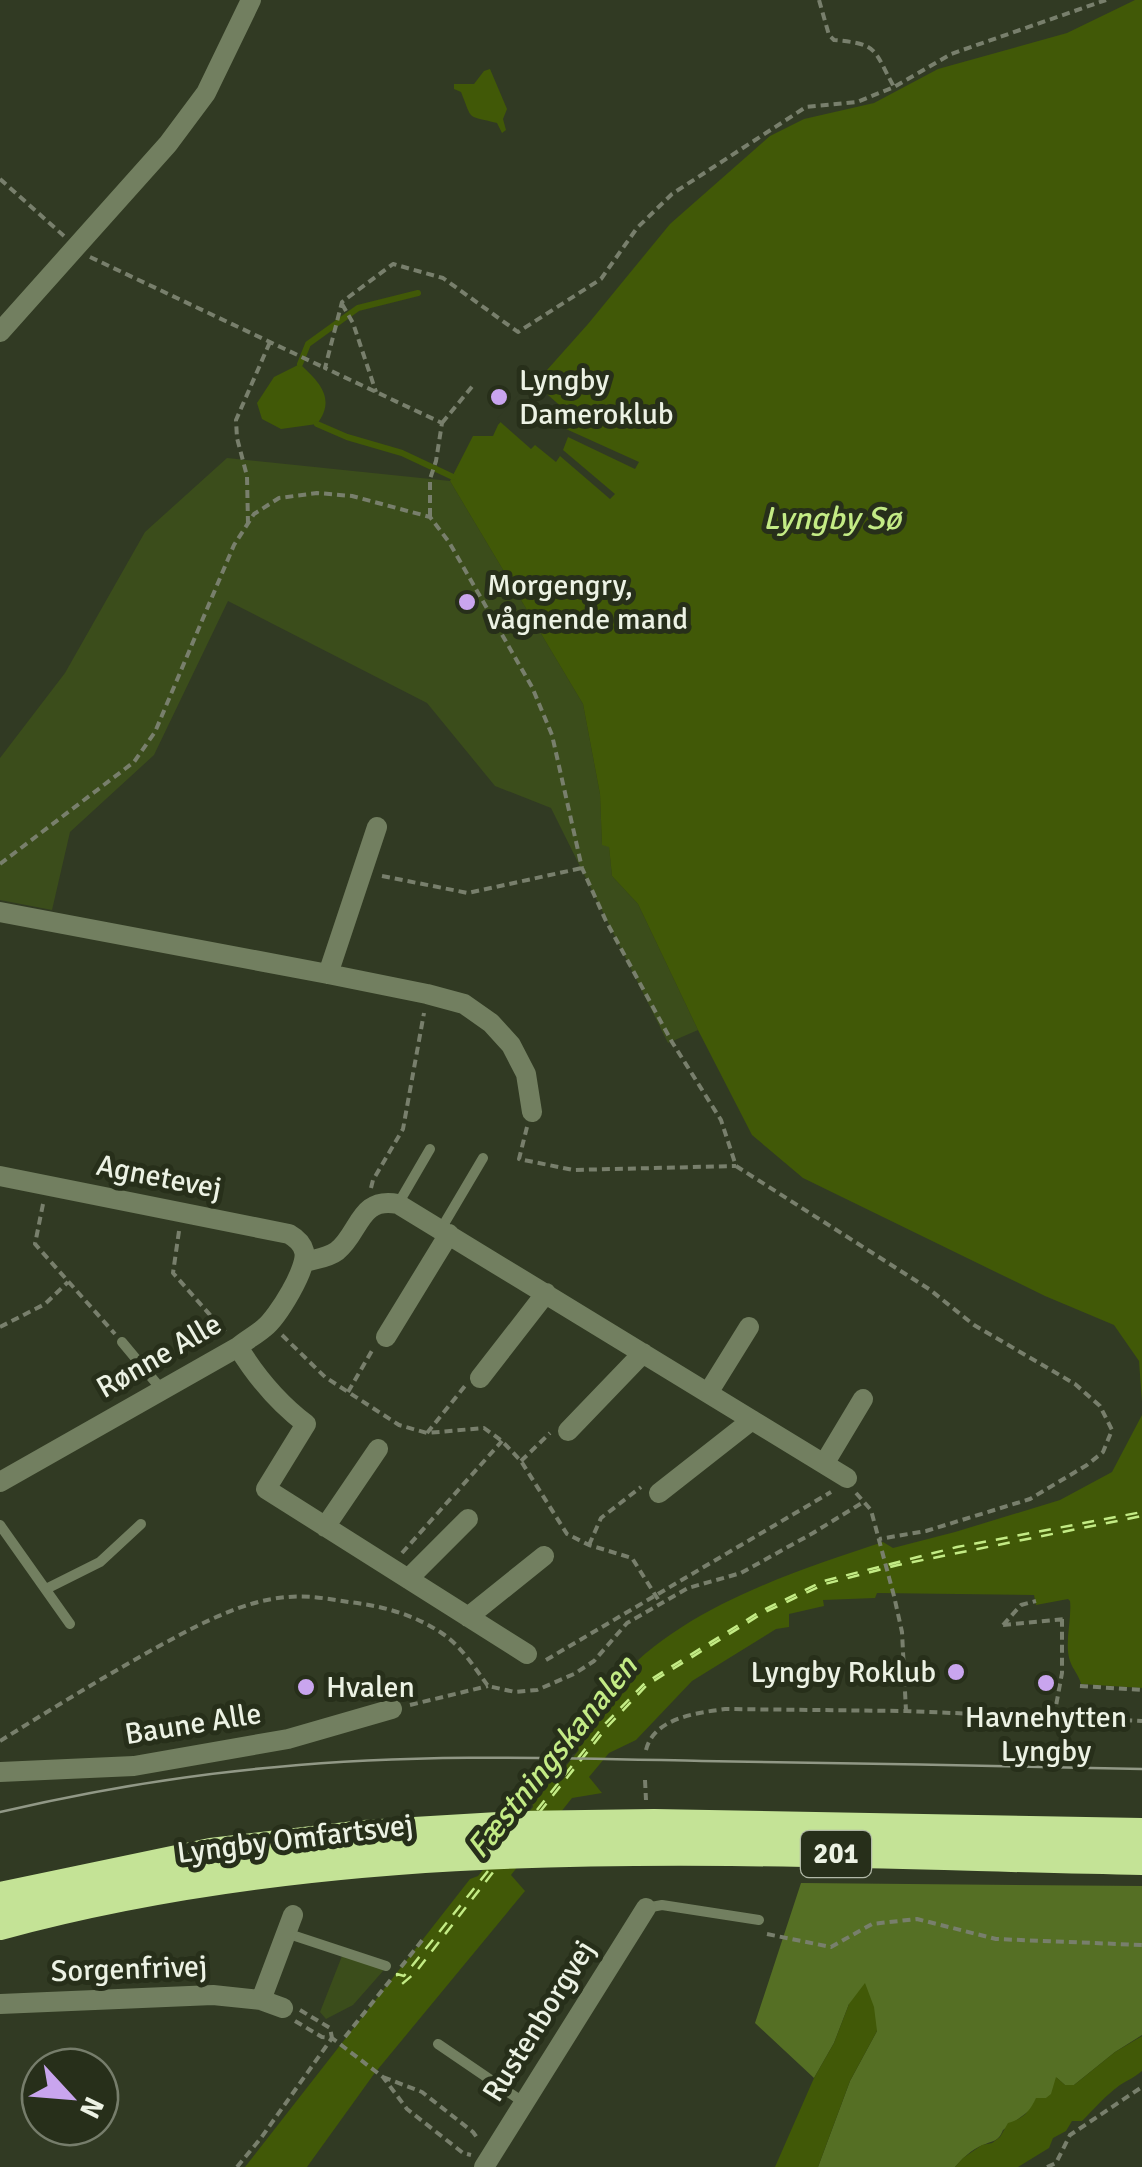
<svg xmlns="http://www.w3.org/2000/svg" width="1142" height="2167" viewBox="0 0 1142 2167" font-family="Signika,sans-serif">
	<rect width="100%" height="100%" fill="#313a23"/>
	<path fill="#3b4d1b" d="M227 458 450 481 583 704 600 794 602 844 609 846 612 876 638 904 698 1030 668 1043 551 808 495 786 427 703 228 601 154 755 70 832 52 910 0 900V758L65 673 145 532Z
		M342 1956 382 1967 383 1971 353 2005 326 2019 320 2012Z"/>
	<path fill="#556f24" d="M801 1883 1142 1886V2035L1115 2052 1074 2085H1065L1057 2078 1052 2094 1003 2130C998 2142 994 2140 983 2145 972 2149 962 2159 955 2167H818L850 2081 877 2031 849 2004 834 2043 814 2078 755 2023Z"/>
	<path fill="#415907" d="M1135 0H1142V1402L1139 1361 1114 1325 1045 1296 803 1178 752 1135 698 1030 638 904 612 876 609 847 602 845 600 794 583 704 450 481 473 436H493L498 425 588 324 670 224 770 136 804 119 874 103 938 69 1067 33Z
		M490 69 507 109 503 119 506 130 502 133 497 123C466 115 473 122 461 92L454 89V84H474L484 71Z
		M300 364C318 381 337 398 317 424L281 429 262 419 257 403 274 377Z
		M1142 1415V1688L1081 1684C1079 1675 1073 1670 1070 1661 1064 1643 1072 1620 1070 1601L1068 1599 1036 1605 1034 1595 877 1593 875 1598 823 1600 824 1606 789 1614V1627L776 1629 692 1681 636 1740 609 1753 589 1777 602 1793 572 1798 511 1875 525 1891 374 2074 307 2167H245L470 1879 478 1876 533 1807 531 1790 557 1777 579 1750 572 1741C586 1722 599 1702 614 1685 678 1609 792 1572 883 1542L893 1548 955 1532 1060 1500 1112 1472Z
		M865 1983 874 2007 877 2031 850 2081 818 2167H775L814 2078 834 2043 849 2004Z
		M1142 2036V2071C1135 2077 1128 2080 1120 2085 1106 2095 1094 2109 1082 2121H1072L1066 2131 1053 2138 1049 2148 1018 2167H955L963 2158 982 2145 992 2143 1000 2137 1008 2123C1023 2119 1030 2111 1036 2098H1046L1051 2094 1056 2077 1065 2085H1074L1115 2052Z"/>
	<path fill="#313a23" d="M531 380 565 410 555 424 639 462 635 469 568 437 563 450 615 494 610 499 560 456 556 462 535 445 531 449 497 419Z"/>
	<g fill="none" stroke-linecap="round" stroke-linejoin="round">
		<path stroke="#415907" stroke-width="6" d="M300 364 308 344 358 308 418 293
			M317 424 347 437 402 453 453 477"/>
		<path stroke="#c3eb85" stroke-width="2.5" stroke-dasharray="12 10" stroke-linecap="butt" d="M537 1810 605 1724 645 1683 761 1611 824 1581 957 1547 1142 1512
			M539 1813 608 1726 647 1685 763 1613 825 1584 898 1565 1142 1516
			M488 1871 404 1976 397 1974 398 1981 402 1984 415 1973 494 1871"/>
		<path stroke="#787f6c" stroke-width="4" stroke-dasharray="8 5" stroke-linecap="butt" d="M819 0 829 35 834 40C879 44 873 49 894 87
			M0 179 64 236
			M90 257 325 368
			M342 304 353 323 376 392
			M442 423 475 383
			M430 516V479L436 461 442 423 325 368 342 302 393 264 443 278 518 332 601 279 637 228 672 194 806 107 857 102 894 87 951 54 1106 0
			M248 524 247 476 237 438 236 420 270 342
			M0 864 134 762 155 732 234 545 254 514 279 498 317 493 352 496 430 517 449 542 532 687 552 735 582 868 606 921 672 1042 721 1120 736 1166 929 1289 974 1325 1075 1384 1100 1406 1112 1430 1103 1452 1087 1465 1030 1499 926 1531 879 1539
			M382 876 468 893 582 868
			M527 1127 519 1159 573 1170 736 1166
			M371 1188 373 1180 403 1129 424 1013
			M43 1204 35 1244 115 1334
			M179 1231 173 1273 225 1332
			M0 1327 45 1304 68 1282
			M282 1335 325 1377 399 1425 427 1433 484 1428 502 1441 521 1461 567 1534 589 1545 632 1558 661 1604
			M348 1392 373 1349
			M427 1433 465 1386
			M521 1461 550 1433
			M856 1493 871 1510 894 1596 902 1632 906 1711
			M589 1545 601 1518 641 1487
			M402 1553 502 1441
			M1003 1625 1066 1619
			M1003 1625 1021 1605 1036 1601
			M546 1660 831 1492
			M1080 1686 1142 1690
			M410 1705 488 1686
			M1054 1717 1062 1673V1619
			M0 1741C50 1710 100 1679 152 1650 192 1628 242 1600 288 1597 308 1595 329 1599 349 1602 382 1606 414 1614 443 1634 461 1646 475 1668 488 1686L515 1692 537 1690 574 1674 594 1661 627 1623 688 1588 741 1573 813 1533 865 1501
			M646 1750C654 1718 696 1713 725 1709L906 1711 1142 1721
			M645 1780 646 1800
			M767 1934 831 1947 872 1924 917 1919 996 1939 1142 1945
			M401 1967 424 1938
			M300 2010 330 2028 332 2038
			M295 2021 322 2037 332 2038 383 2077 407 2109 463 2153 471 2155
			M345 2037 392 1978
			M383 2077 422 2092 473 2132 478 2139
			M237 2167 261 2138 332 2038
			M1047 2167 1056 2163 1070 2135 1142 2087"/>
		<path stroke="#727f60" stroke-width="10" d="M398 1204 430 1149
			M441 1229 483 1158
			M122 1342 162 1390
			M0 1525 70 1624
			M46 1589 100 1562 141 1524
			M646 1908 662 1905 759 1920
			M286 1933 386 1966
			M438 2044 523 2102"/>
		<path stroke="#727f60" stroke-width="20" d="M0 332 168 144 206 93 251 0
			M0 912 328 974 427 994 464 1004 491 1023 511 1045 526 1074 532 1112
			M328 974 377 827
			M0 1176 289 1234C296 1238 302 1243 304 1251 309 1267 277 1318 264 1328 256 1335 246 1340 238 1347L0 1482
			M305 1262C315 1259 328 1258 337 1251 360 1233 359 1196 398 1204L847 1478
			M386 1337 449 1234
			M238 1347C257 1378 277 1402 306 1424L266 1489 527 1654
			M480 1378 546 1293
			M708 1393 749 1327
			M568 1431 643 1353
			M824 1464 863 1399
			M659 1493 752 1420
			M325 1527 378 1449
			M408 1579 468 1519
			M468 1617 544 1556
			M0 1772 134 1766 288 1739 392 1709
			M261 2000 293 1915
			M0 2004 213 1995 261 2000 283 2008
			M484 2167 646 1908"/>
		<path stroke="#c4e396" stroke-width="30" d="M0 1897 211 1853 364 1835 516 1826 654 1824 1142 1833
			M0 1925C371 1824 762 1853 1142 1860"/>
		<path stroke="#919886" stroke-width="2.5" d="M0 1812C91 1791 183 1775 277 1767 418 1753 560 1758 702 1761 849 1763 995 1766 1142 1769"/>
	</g>
	<g fill="#c9a5ee" stroke="#272f1a" stroke-width="4">
		<circle cx="499" cy="397" r="10"/>
		<circle cx="467" cy="602" r="10"/>
		<circle cx="956" cy="1672" r="10"/>
		<circle cx="1046" cy="1683" r="10"/>
		<circle cx="306" cy="1687" r="10"/>
	</g>
	<g text-anchor="middle" dominant-baseline="central" stroke-width="10" stroke-linejoin="round" paint-order="stroke">
		<rect fill="#272f1a" stroke="#b1b8a7" stroke-width="2.5" x="801" y="1831" width="70" height="46" rx="8"/>
		<g font-size="28" font-weight="bold" fill="#ecf2e4">
			<text x="836" y="1854">201</text>
		</g>
		<g font-size="30" fill="#ecf2e4" stroke="#272f1a" text-anchor="start">
			<text x="519" y="380">Lyngby<tspan x="519" dy="34">Dameroklub</tspan></text>
			<text x="487" y="585">Morgengry,<tspan x="487" dy="34">vågnende mand</tspan></text>
			<text x="936" y="1672" text-anchor="end">Lyngby Roklub</text>
			<text x="326" y="1687">Hvalen</text>
			<text x="1046" y="1717" text-anchor="middle">Havnehytten<tspan x="1046" dy="34">Lyngby</tspan></text>
		</g>
		<g font-size="30" fill="#ecf2e4" stroke="#272f1a">
			<text transform="translate(159 1177) rotate(11)">Agnetevej</text>
			<text transform="translate(159 1356) rotate(-30)">Rønne Alle</text>
			<text transform="translate(193 1724) rotate(-9)">Baune Alle</text>
			<text transform="translate(295 1839) rotate(-7)">Lyngby Omfartsvej</text>
			<text transform="translate(129 1969) rotate(-2)">Sorgenfrivej</text>
			<text transform="translate(539 2021) rotate(-58)">Rustenborgvej</text>
		</g>
		<g font-size="32" font-style="italic" fill="#c3eb85" stroke="#272f1a">
			<text x="832" y="518">Lyngby Sø</text>
			<text transform="translate(552 1757) rotate(-51)">Fæstningskanalen</text>
		</g>
	</g>
	<g transform="translate(70 2097) rotate(116)"><circle r="48" fill="#272f1a" stroke="#767d6b" stroke-width="2.5"/>
	<path d="M0-8L18 38L0 25L-18 38Z" fill="#c9a5ee"/>
	<text y="-15" font-size="28" font-weight="bold" text-anchor="middle" fill="#ecf2e4">N</text>
	</g>
</svg>
